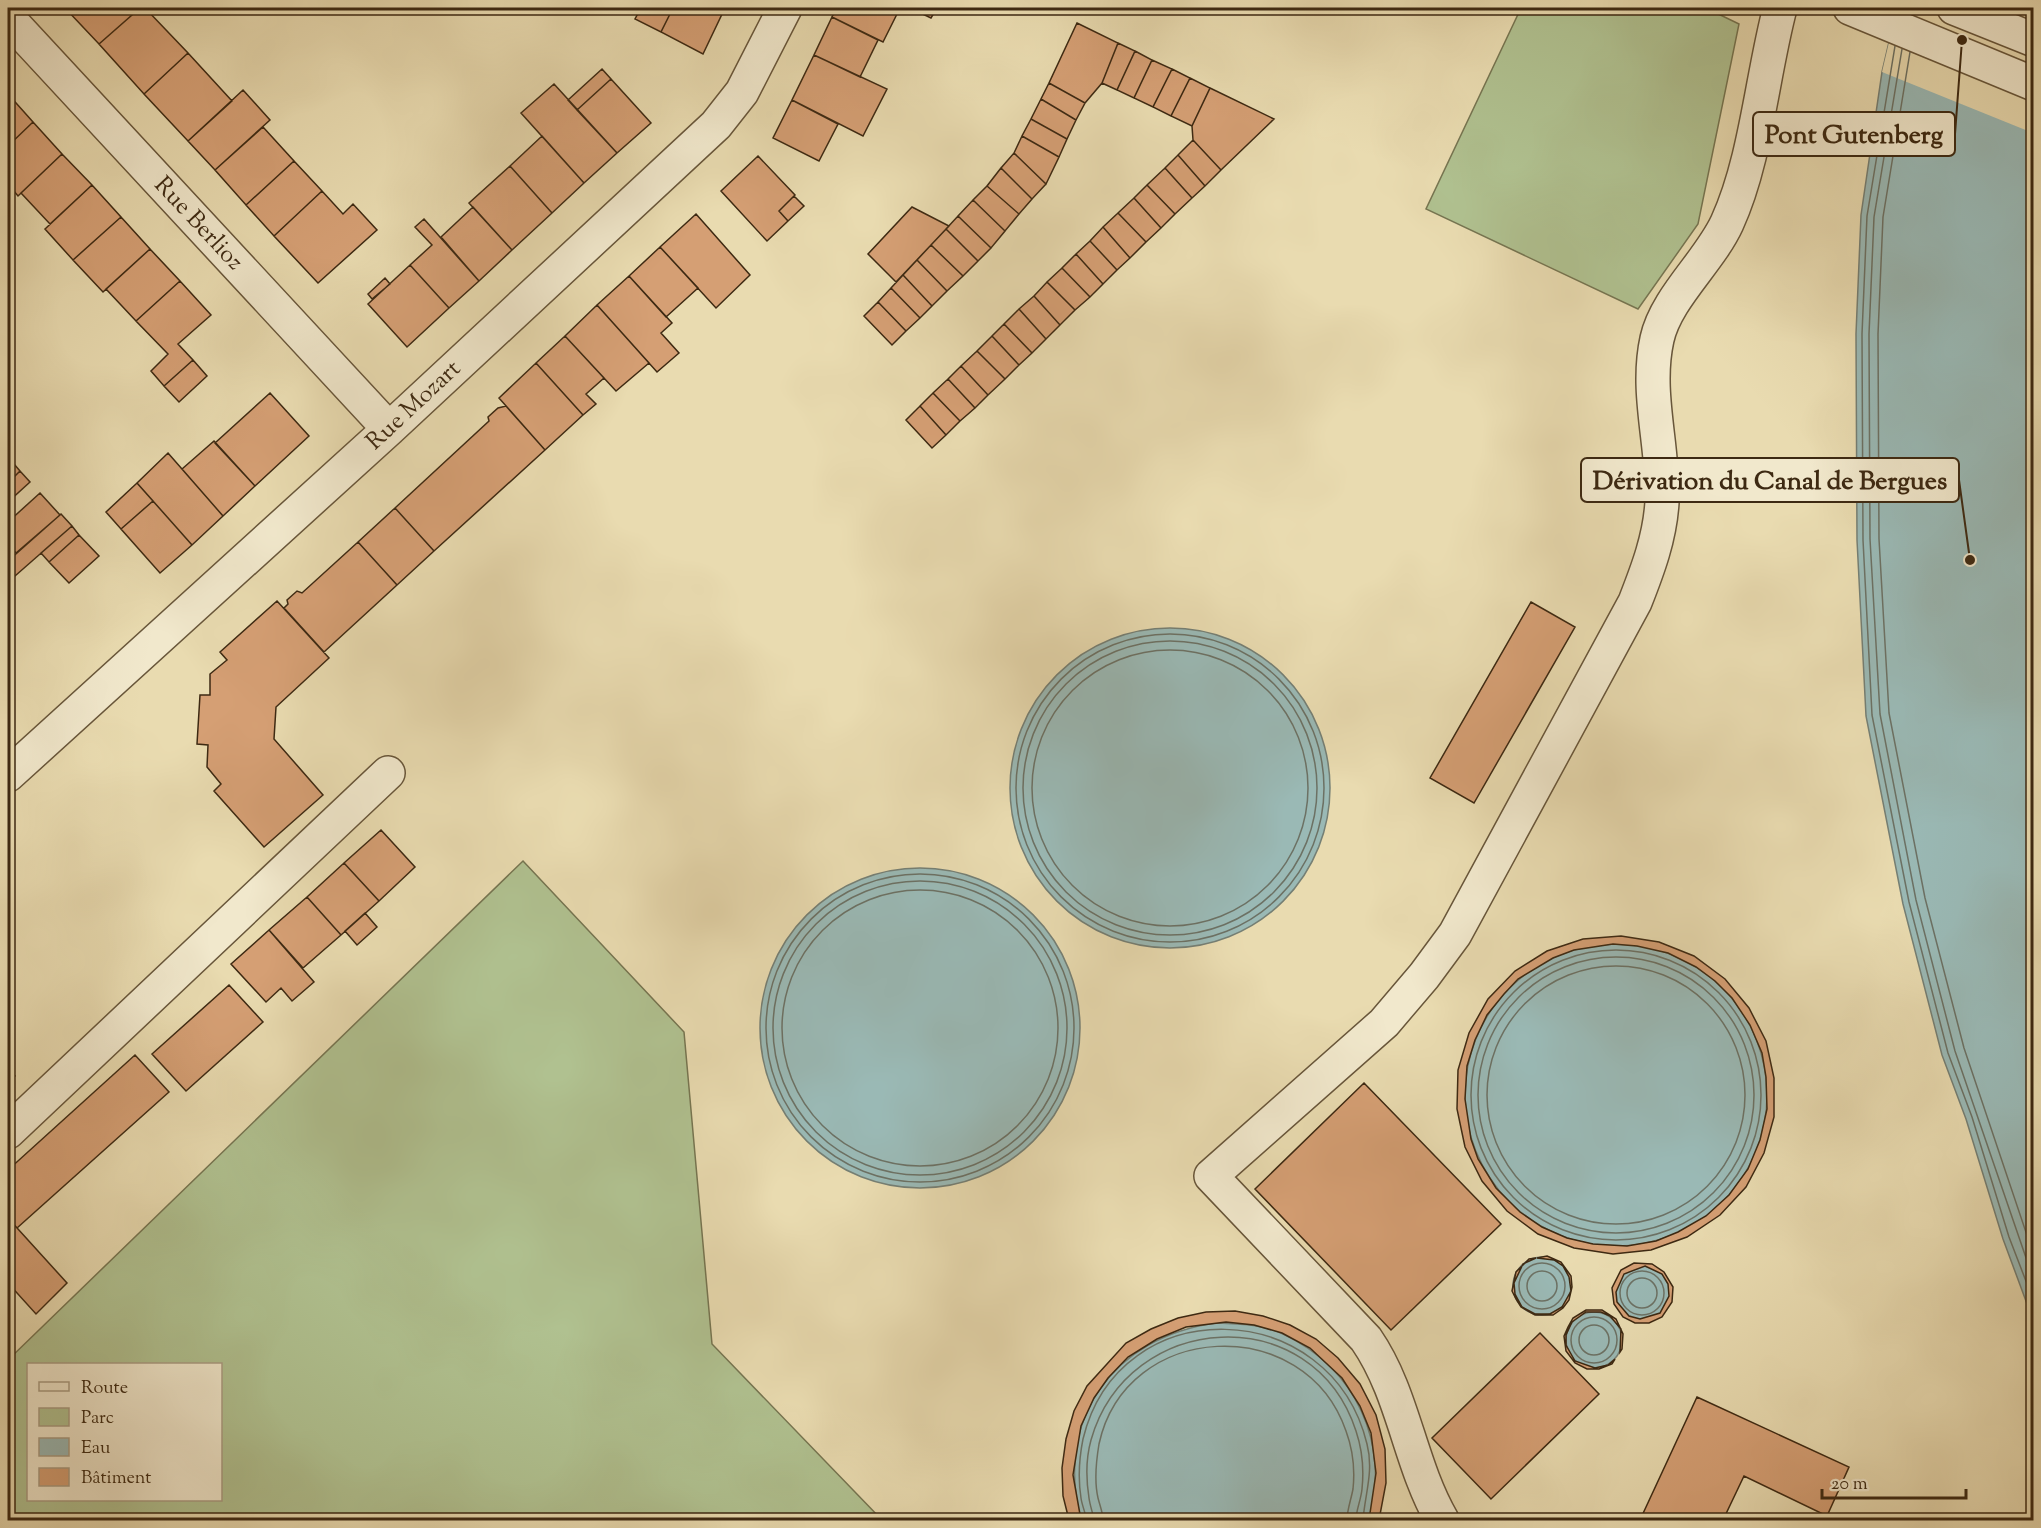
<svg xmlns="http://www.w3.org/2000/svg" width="2041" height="1528" viewBox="0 0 2041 1528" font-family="'Sorts Mill Goudy',serif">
	<rect width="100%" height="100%" fill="#e9dbb0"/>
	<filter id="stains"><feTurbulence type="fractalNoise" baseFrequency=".00333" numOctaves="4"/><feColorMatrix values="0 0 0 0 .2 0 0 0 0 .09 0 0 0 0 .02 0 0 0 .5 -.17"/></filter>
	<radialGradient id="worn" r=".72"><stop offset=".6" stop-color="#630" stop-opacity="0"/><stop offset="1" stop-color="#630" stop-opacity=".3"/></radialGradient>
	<path fill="#b0c190" stroke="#767551" stroke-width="1.5" fill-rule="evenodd" d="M1521 8H1706L1739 24 1698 224 1638 309 1426 209Z
		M523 861 684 1032 712 1344 882 1520H8V1360ZM28 1364H220V1500H28Z"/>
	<path fill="#9ab9b5" stroke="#757f74" stroke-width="1.5" d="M1897 8H2033V1320L2003 1239 1966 1119 1942 1055 1903 904 1866 716 1857 540 1856 334 1861 215 1882 72Z
		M1010 788a160 160 0 1 1 320 0a160 160 0 1 1-320 0Z
		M760 1028a160 160 0 1 1 320 0a160 160 0 1 1-320 0Z
		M1465 1095a151 151 0 1 1 302 0a151 151 0 1 1-302 0Z
		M1513 1286a29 29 0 1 1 58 0a29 29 0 1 1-58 0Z
		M1614 1293a28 28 0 1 1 56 0a28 28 0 1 1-56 0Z
		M1566 1340a28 28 0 1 1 56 0a28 28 0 1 1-56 0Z
		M1216 1323C1239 1324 1262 1324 1283 1334 1355 1367 1391 1444 1369 1520H1081C1054 1418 1114 1337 1216 1323Z"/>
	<path fill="#e9dbb0" d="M1897 8H2033V133L1882 72Z"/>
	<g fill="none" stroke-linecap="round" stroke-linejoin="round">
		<path stroke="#6c7164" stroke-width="1.5" d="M1895 46 1867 216 1862 334 1863 540 1872 715 1909 902 1948 1053 1972 1117 2009 1237 2034 1302
			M1902 49 1874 217 1869 334 1870 539 1880 714 1916 900 1955 1051 2034 1281
			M1910 52 1883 217 1878 334 1879 539 1889 713 1925 898 1964 1048 2034 1256
			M1016 788a154 154 0 1 1 308 0a154 154 0 1 1-308 0Z
			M1023 788a147 147 0 1 1 294 0a147 147 0 1 1-294 0Z
			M1032 788a138 138 0 1 1 276 0a138 138 0 1 1-276 0Z
			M766 1028a154 154 0 1 1 308 0a154 154 0 1 1-308 0Z
			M773 1028a147 147 0 1 1 294 0a147 147 0 1 1-294 0Z
			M782 1028a138 138 0 1 1 276 0a138 138 0 1 1-276 0Z
			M1471 1095a145 145 0 1 1 290 0a145 145 0 1 1-290 0Z
			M1478 1095a138 138 0 1 1 276 0a138 138 0 1 1-276 0Z
			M1487 1095a129 129 0 1 1 258 0a129 129 0 1 1-258 0Z
			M1519 1286a23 23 0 1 1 46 0a23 23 0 1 1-46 0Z
			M1620 1293a22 22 0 1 1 44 0a22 22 0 1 1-44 0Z
			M1527 1286a15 15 0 1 1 30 0a15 15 0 1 1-30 0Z
			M1627 1293a15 15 0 1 1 30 0a15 15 0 1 1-30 0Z
			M1571 1340a23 23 0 1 1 46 0a23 23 0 1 1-46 0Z
			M1579 1340a15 15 0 1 1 30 0a15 15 0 1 1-30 0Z
			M1086 1520C1086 1513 1082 1506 1081 1498 1078 1479 1079 1459 1083 1439 1119 1289 1331 1295 1367 1444 1374 1471 1365 1494 1363 1520
			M1094 1520C1093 1513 1090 1506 1089 1498 1086 1479 1086 1458 1091 1440 1128 1310 1313 1299 1356 1431 1362 1449 1364 1470 1362 1489 1361 1500 1356 1510 1356 1520
			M1103 1520C1103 1513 1100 1506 1098 1498 1094 1481 1096 1462 1099 1444 1126 1320 1305 1312 1346 1431 1353 1450 1355 1470 1353 1489 1351 1500 1347 1510 1347 1520"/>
	</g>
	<path fill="#d59f74" stroke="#3d2912" stroke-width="1.5" fill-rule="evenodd" d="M65 8H140L99 44Z
		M140 8H145L188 53 144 94 99 44Z
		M641 8H673L661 32 635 19Z
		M673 8H715L723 12 703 54 661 32Z
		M837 8H900L883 42 832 17Z
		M910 8H937L931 18Z
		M832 17 878 40 860 77 814 55Z
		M1077 23 1118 43 1102 83 1085 103 1049 83Z
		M1118 43 1135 51 1117 90 1102 83Z
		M1135 51 1152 60 1134 98 1117 90Z
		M188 53 232 101 188 141 144 94Z
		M814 55 887 89 863 136 792 100Z
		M1152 60 1172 69 1153 107 1134 98Z
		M602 69 611 79 577 110 568 100Z
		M1172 69 1190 78 1171 116 1153 107Z
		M1190 78 1210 88 1192 126 1171 116Z
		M611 79 651 123 617 153 577 110Z
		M1049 83 1085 103 1076 120 1041 99Z
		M554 84 617 153 584 183 521 113Z
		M1210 88 1274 119 1221 170 1193 140 1192 126Z
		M243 90 270 120 215 170 188 141Z
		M8 94 33 122 8 146Z
		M1041 99 1076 120 1067 139 1031 119Z
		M792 100 838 124 819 161 773 138Z
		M1031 119 1067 139 1059 157 1022 136Z
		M33 122 62 154 18 196 8 184V146Z
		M263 127 294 161 246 205 215 170Z
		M542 136 584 183 552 213 510 166Z
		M1022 136 1059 157 1046 184 1014 153Z
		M1193 140 1221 170 1205 186 1178 155Z
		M1014 153 1046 184 1032 199 1001 168Z
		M62 154 92 185 50 224 21 193Z
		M1178 155 1205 186 1192 198 1165 168Z
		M758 156 795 195 779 211 788 221 767 241 721 191Z
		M294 161 322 191 274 236 246 205Z
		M510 166 552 213 512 250 469 203Z
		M1001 168 1032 199 1019 214 987 186Z
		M1165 168 1192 198 1175 214 1147 185Z
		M92 185 121 217 73 260 45 229Z
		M1147 185 1175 214 1161 228 1134 198Z
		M987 186 1019 214 1005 231 973 200Z
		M322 191 343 214 353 204 377 230 318 283 274 236Z
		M794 196 804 206 788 221 779 211Z
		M1134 198 1161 228 1146 242 1118 213Z
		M973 200 1005 231 991 248 958 216Z
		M473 207 512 250 479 281 441 237Z
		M912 207 949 226 896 282 868 254Z
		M1118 213 1146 242 1130 258 1103 227Z
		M696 214 750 275 716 308 660 247Z
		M958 216 991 248 978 261 946 229Z
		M121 217 150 249 103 292 73 260Z
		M424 219 479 281 449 308 410 265 432 245 415 227Z
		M1103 227 1130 258 1117 270 1090 241Z
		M946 229 978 261 963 276 931 245Z
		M1090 241 1117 270 1103 284 1076 254Z
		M931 245 963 276 947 291 917 260Z
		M660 247 698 288 666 317 629 276Z
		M150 249 180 281 136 321 106 289Z
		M1076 254 1103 284 1090 297 1062 268Z
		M917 260 947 291 932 306 903 275Z
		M410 265 449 308 407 347 368 304Z
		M1062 268 1090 297 1075 310 1047 282Z
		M903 275 932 306 920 318 891 288Z
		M629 276 672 323 661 333 679 353 657 372 597 305Z
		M385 278 390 284 372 299 368 294Z
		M180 281 211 315 178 344 193 360 164 386 151 371 168 354 136 321Z
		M1047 282 1075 310 1060 325 1034 296Z
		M891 288 920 318 906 331 878 302Z
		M1034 296 1060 325 1046 339 1019 309Z
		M878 302 906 331 892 345 864 316Z
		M597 305 649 363 616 391 565 336Z
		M1019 309 1046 339 1032 353 1004 324Z
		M1004 324 1032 353 1019 365 992 336Z
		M565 336 604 378 586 394 596 404 583 415 536 363Z
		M992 336 1019 365 1005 379 977 351Z
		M977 351 1005 379 988 395 961 366Z
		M193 360 207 376 179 402 164 386Z
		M536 363 583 415 545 450 499 398Z
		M961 366 988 395 975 408 948 379Z
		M948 379 975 408 960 421 933 393Z
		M270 393 309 436 255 486 215 443Z
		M933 393 960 421 946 435 920 406Z
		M506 406 545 450 434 551 395 508 489 421 488 417 498 408Z
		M920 406 946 435 932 448 906 420Z
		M214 441 255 486 223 516 182 469Z
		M168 453 223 516 192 545 137 483Z
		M8 457 20 471 8 483Z
		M20 471 30 482 8 502V483Z
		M137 483 153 501 121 529 106 512Z
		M40 493 60 515 16 553 8 544V522Z
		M153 501 192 545 160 573 121 529Z
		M395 508 434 551 397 585 358 542Z
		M61 514 72 526 15 576 8 567V561Z
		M72 526 79 535 49 562 41 553Z
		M79 535 99 556 69 583 49 562Z
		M358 542 397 585 324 652 284 608 288 604 287 600 297 591 302 593Z
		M277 601 329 658 276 707 274 739 323 795 264 847 214 791 221 784 207 767 208 745 197 744 200 695H210V674L227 660 220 652Z
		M1531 602 1575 627 1474 803 1430 778Z
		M381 830 415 867 379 901 344 863Z
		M344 863 379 901 341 935 307 897Z
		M307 897 341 935 303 968 269 930Z
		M365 913 377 927 357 945 345 931Z
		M269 930 314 982 292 1001 281 988 266 1002 231 964Z
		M1621 936 1659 942 1694 956 1725 979 1749 1008 1766 1041 1774 1078V1117L1764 1153 1746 1187 1720 1215 1687 1237 1651 1250 1613 1254 1574 1248 1538 1234 1507 1211 1482 1181 1465 1147 1457 1109 1458 1070 1469 1033 1488 999 1515 971 1547 951 1583 939ZM1613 944 1637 946 1668 953 1696 967 1715 981 1732 998 1750 1025 1762 1053 1766 1077 1767 1109 1760 1140 1748 1169 1729 1195 1706 1216 1678 1232 1656 1241 1627 1246 1593 1244 1567 1238 1542 1227 1520 1212 1496 1188 1478 1159 1471 1139 1465 1099 1467 1066 1475 1040 1487 1015 1504 994 1518 979 1553 958 1574 950Z
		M229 985 263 1022 186 1091 152 1054Z
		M135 1055 169 1092 17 1228 8 1218V1170Z
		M8 1067 15 1076 8 1083Z
		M1364 1083 1501 1224 1391 1330 1255 1189Z
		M8 1218 67 1283 36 1314 8 1283Z
		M1547 1256 1561 1262 1571 1276 1572 1287 1569 1300 1563 1308 1553 1315H1535L1521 1307 1516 1299 1512 1291 1514 1281 1516 1272 1529 1259 1536 1258 1523 1264 1514 1283 1515 1294 1522 1307 1535 1314H1550L1562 1307 1571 1291 1569 1277 1563 1266 1554 1260 1537 1258Z
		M1634 1263 1652 1264 1664 1272 1673 1287 1672 1302 1662 1317 1649 1323H1635L1623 1317 1614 1304 1612 1288 1621 1270ZM1645 1266 1662 1274 1668 1284 1669 1296 1660 1313 1640 1319 1629 1316 1617 1302 1616 1292 1624 1274Z
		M1586 1310H1602L1616 1319 1623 1334 1622 1349 1620 1352 1621 1329 1610 1316 1601 1312H1586L1572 1322 1566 1335V1345L1575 1361 1595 1368 1608 1365 1615 1359 1612 1364 1599 1369H1587L1575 1363 1566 1351 1564 1336 1568 1327 1573 1318Z
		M1235 1311 1263 1316 1290 1325 1316 1339 1338 1358 1360 1384 1376 1415 1385 1449 1386 1483 1379 1520H1369L1376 1473 1371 1433 1360 1406 1342 1378 1310 1348 1282 1333 1254 1325 1226 1322 1186 1327 1157 1339 1128 1357 1108 1378 1094 1398 1081 1426 1073 1475 1081 1520H1069L1063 1496 1062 1468 1066 1439 1074 1411 1087 1386 1126 1343 1151 1329 1178 1318 1206 1312Z
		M1540 1333 1599 1394 1491 1499 1432 1438Z
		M1697 1397 1849 1467 1827 1516 1744 1476 1723 1520H1640Z"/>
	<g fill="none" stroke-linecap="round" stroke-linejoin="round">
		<g stroke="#68563a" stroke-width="36">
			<path id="minor" d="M1850 8 2034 84
				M1954 8 2034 40
				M8 18 389 429
				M8 775 389 429 716 125 742 92 785 8
				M8 1132 388 773
				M1442 1520C1409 1463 1404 1394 1366 1339L1211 1176 1384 1023 1424 976 1455 934 1635 602C1648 569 1660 537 1662 502 1664 447 1645 393 1657 339 1666 298 1709 262 1727 223 1756 160 1762 76 1780 8"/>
		</g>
		<use href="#minor" stroke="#f1e8cc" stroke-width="33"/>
	</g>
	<g text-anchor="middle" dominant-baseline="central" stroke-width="5" stroke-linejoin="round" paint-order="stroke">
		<g font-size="24" fill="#3d2912" stroke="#f1e8cc">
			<text transform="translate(198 224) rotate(47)">Rue Berlioz</text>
			<text transform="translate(414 406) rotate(-43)">Rue Mozart</text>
		</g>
	</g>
	<path fill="none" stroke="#3d2912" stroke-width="2" d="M1962 40L1955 134M1970 560L1959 480"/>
	<g fill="#3d2912" stroke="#f1e8cc" stroke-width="2">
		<circle cx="1962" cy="40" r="6"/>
		<circle cx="1970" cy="560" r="6"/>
	</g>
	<g fill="#f1e8cc" stroke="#3d2912" stroke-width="2">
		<rect x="1753" y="112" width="202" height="44" rx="6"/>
		<rect x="1581" y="458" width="378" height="44" rx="6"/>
	</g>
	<g font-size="26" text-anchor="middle" font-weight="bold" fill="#3d2912">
		<text x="1854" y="143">Pont Gutenberg</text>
		<text x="1770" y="489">Dérivation du Canal de Bergues</text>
	</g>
	<rect width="2041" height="1528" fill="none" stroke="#e9dbb0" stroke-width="30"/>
	<rect x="9" y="9" width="2023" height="1510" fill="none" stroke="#3d2912" stroke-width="3"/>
	<rect x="15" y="15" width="2011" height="1498" fill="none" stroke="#3d2912" stroke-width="1.5"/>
	<rect x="27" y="1363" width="195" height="138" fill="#f1e8cc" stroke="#a99c82" stroke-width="1.5"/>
	<rect x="39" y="1382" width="30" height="9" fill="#f1e8cc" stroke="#a99c82" stroke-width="1.5"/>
	<text x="81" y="1393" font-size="18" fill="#3d2912">Route</text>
	<rect x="39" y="1408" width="30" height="18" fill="#b0c190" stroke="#a99c82" stroke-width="1.5"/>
	<text x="81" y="1423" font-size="18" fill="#3d2912">Parc</text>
	<rect x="39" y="1438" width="30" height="18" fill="#9ab9b5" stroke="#a99c82" stroke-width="1.5"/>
	<text x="81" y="1453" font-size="18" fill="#3d2912">Eau</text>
	<rect x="39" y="1468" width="30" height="18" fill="#d59f74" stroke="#a99c82" stroke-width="1.5"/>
	<text x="81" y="1483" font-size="18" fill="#3d2912">Bâtiment</text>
	<path d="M1822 1489v9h144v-9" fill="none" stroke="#3d2912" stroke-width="3"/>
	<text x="1831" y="1489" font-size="18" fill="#3d2912" stroke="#f1e8cc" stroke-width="4.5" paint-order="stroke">20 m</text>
	<rect width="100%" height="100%" filter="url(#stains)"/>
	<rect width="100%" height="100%" fill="url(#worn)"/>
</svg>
